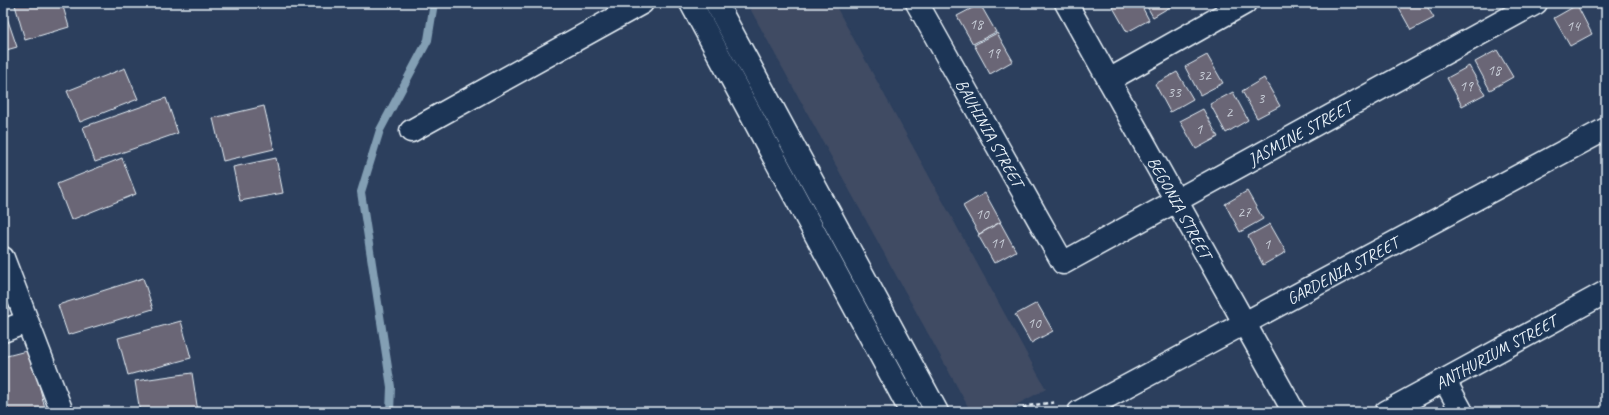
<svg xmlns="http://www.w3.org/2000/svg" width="1609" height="415" viewBox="0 0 1609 415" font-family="Caveat,sans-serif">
	<rect width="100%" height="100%" fill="#2c3f5d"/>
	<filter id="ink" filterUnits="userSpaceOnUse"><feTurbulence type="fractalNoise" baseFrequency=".025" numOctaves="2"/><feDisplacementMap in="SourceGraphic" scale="8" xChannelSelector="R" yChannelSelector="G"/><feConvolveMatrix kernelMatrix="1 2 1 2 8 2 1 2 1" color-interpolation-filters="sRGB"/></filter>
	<g filter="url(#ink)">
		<path fill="#3f4b64" d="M747 3H834L1046 389 1003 412H971Z"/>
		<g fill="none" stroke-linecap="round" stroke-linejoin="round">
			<path stroke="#839fb4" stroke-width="8" d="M390 412 391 387 361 192 380 130 428 40 434 3"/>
		</g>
		<path fill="#6a6676" stroke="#e8f1f8" d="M23 3H62L69 27 25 40 15 5Z
			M1113 3H1140L1149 20 1127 32 1111 4Z
			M1145 3H1175V4L1153 17Z
			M1396 3H1425L1434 18 1411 30Z
			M980 4 996 32 973 44 957 16Z
			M1577 5 1592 34 1570 46 1554 18Z
			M3 6 17 47 3 51Z
			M997 33 1013 61 990 74 974 45Z
			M1497 50 1513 77 1490 90 1475 62Z
			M1207 55 1223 83 1200 95 1185 67Z
			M1469 66 1485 94 1462 106 1447 78Z
			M125 68 138 99 80 122 67 91Z
			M1177 72 1193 99 1170 112 1155 84Z
			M1264 78 1280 106 1257 118 1242 91Z
			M1233 92 1248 120 1226 133 1210 104Z
			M166 98 178 133 95 162 83 127Z
			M264 106 274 149 223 161 213 118Z
			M1203 109 1218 137 1196 149 1180 121Z
			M122 158 136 194 71 220 57 184Z
			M276 158 283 193 240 201 233 167Z
			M1247 191 1263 219 1240 232 1225 204Z
			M985 193 1001 222 979 234 963 206Z
			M1000 222 1016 251 994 263 978 235Z
			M1270 224 1286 252 1263 265 1248 236Z
			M143 278 153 309 68 335 58 305Z
			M1037 303 1053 331 1031 343 1015 315Z
			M181 321 191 358 128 375 118 338Z
			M30 350 46 412H5L3 406V357Z
			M192 373 198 412H140L135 381Z"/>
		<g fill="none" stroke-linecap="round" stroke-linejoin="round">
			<g stroke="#e8f1f8" stroke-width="25">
				<g id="street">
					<path d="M691 3 911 412"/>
					<path d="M716 3 937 412"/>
					<path id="s1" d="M917 3 1063 263 1536 3"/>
					<path id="s2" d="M1066 3 1294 412"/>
					<path d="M1109 80 1245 3"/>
					<path d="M411 131 642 3"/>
					<path d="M3 331 26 322"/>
					<path d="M1445 381 1462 412"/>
					<path id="s3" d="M1079 412 1606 129"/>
					<path id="s4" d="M1386 412 1606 292"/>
				</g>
			</g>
			<g stroke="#e8f1f8" stroke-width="25">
				<path id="secondary" d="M3 258 62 412"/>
			</g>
			<path stroke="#e8f1f8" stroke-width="2.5" stroke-dasharray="4 3" stroke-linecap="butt" d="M1017 412 1027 406 1057 402"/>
			<use href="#street" stroke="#1d3557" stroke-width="22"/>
			<use href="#secondary" stroke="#1d3557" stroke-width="22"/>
		</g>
	</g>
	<g text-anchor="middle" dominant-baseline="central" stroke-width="3" stroke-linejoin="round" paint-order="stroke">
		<g font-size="15" fill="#c8ced8">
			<text x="976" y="24">18</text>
			<text x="1573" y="26">14</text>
			<text x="993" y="53">19</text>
			<text x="1494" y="70">18</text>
			<text x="1204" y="75">32</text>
			<text x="1466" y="86">19</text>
			<text x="1174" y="92">33</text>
			<text x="1261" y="98">3</text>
			<text x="1229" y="112">2</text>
			<text x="1199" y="129">1</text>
			<text x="1244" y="212">27</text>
			<text x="982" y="214">10</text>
			<text x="997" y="243">11</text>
			<text x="1267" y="244">1</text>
			<text x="1034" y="323">10</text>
		</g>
		<g font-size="17" fill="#e8f1f8" stroke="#1d3557">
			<text stroke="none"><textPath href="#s1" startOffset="149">BAUHINIA STREET</textPath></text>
			<text stroke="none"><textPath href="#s1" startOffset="568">JASMINE STREET</textPath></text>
			<text stroke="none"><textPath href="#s2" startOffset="234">BEGONIA STREET</textPath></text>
			<text stroke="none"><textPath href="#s3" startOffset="299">GARDENIA STREET</textPath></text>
			<text stroke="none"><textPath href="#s4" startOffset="125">ANTHURIUM STREET</textPath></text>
		</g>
	</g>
	<rect width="1609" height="415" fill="none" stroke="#1d3557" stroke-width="16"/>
	<rect x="8" y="8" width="1593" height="399" fill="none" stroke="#e8f1f8" stroke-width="1.5" filter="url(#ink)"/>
</svg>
